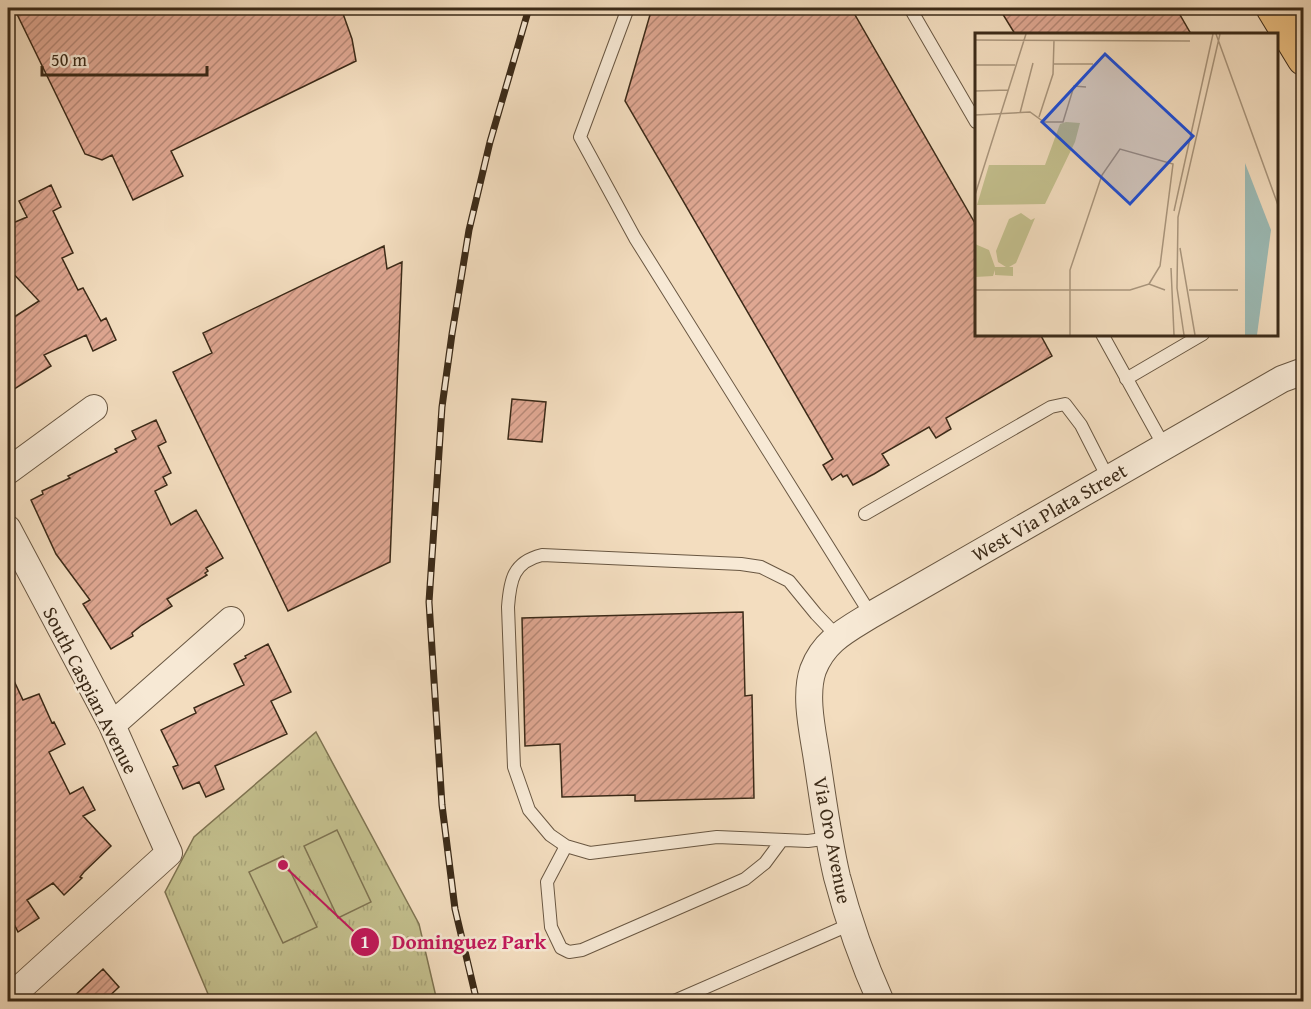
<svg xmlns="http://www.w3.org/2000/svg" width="1311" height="1009" viewBox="0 0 1311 1009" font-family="'Gentium Book Plus',serif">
	<defs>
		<pattern id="grass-tufts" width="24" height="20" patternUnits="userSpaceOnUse" patternTransform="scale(1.5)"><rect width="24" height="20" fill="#c3bf8d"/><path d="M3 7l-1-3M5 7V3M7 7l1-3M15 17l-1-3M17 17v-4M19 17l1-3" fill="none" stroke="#a8a479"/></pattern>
		<pattern id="building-hatch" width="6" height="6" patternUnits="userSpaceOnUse" patternTransform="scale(1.5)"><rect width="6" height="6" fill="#dfa792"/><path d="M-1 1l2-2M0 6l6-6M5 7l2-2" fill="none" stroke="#b68876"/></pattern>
	</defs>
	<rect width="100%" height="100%" fill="#f3ddbf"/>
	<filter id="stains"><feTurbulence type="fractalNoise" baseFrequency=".00333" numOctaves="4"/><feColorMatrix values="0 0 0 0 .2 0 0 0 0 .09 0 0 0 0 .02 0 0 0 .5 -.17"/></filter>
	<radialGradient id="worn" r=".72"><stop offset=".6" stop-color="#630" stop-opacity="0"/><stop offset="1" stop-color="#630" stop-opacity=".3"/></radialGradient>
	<path fill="url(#grass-tufts)" stroke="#7f7452" stroke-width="1.5" d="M316 732 419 924 437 1001H211L165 892 194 837Z"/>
	<path fill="#c3bf8d" stroke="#7f7452" stroke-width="1.5" d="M337 830 371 902 338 918 304 846Z
		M283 856 317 927 283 943 249 872Z"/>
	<path fill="url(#building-hatch)" stroke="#3b2a18" stroke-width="1.5" d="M14 8H341L352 39 356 61 171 151 183 176 133 200 112 155 102 160 85 154Z
		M652 8H851L976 225V334H1040L1052 356 946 418 951 429 936 438 929 427 882 454 889 465 874 474 853 485 847 475 843 477 841 474 832 480 823 465 833 459 625 101Z
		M999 8H1176L1191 34H1015Z
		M51 185 61 207 53 211 73 253 62 258 78 290 83 288 101 321 106 318 116 340 93 351 86 335 44 355 51 366 8 393V321L39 301 8 268V225L27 217 19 201Z
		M384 246 387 269 402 262 390 562 288 611 173 372 212 353 203 333Z
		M512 399 546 402 542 442 508 439Z
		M156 420 166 442 158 446 171 473 163 477 167 485 155 491 171 525 196 510 223 558 206 568 208 571 205 573 207 575 167 599 172 606 142 625 132 633 133 636 111 649 83 604 90 600 56 554 31 500 43 494 42 491 70 478 68 476 117 452 115 449 136 439 132 431Z
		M743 612 745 696 752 695 754 798 635 801V795L562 797 560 744 525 746 522 618Z
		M268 644 291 692 271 701 287 734 215 766 224 789 206 797 199 782 183 789 173 767 178 765 161 730 196 713 194 708 244 685 234 664 246 658 245 656Z
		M8 668 23 700 39 694 52 723 54 722 65 744 49 752 70 794 83 787 95 810 83 816 111 846 84 872 80 877 82 878 64 895 53 883 27 900 39 918 18 932 15 926 8 931Z
		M103 969 119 987 103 1002H68Z"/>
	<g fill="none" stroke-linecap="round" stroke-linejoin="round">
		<g stroke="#695742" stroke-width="14">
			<path id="service" d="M628 8 580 137 635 238 871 615
				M910 8 976 122
				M1102 334 1164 446
				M1126 379 1203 334
				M865 514 1051 407 1065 404 1081 425 1108 478
				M830 838 808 841 717 837 590 853 566 846 550 835 529 810 514 767 508 607C510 580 513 562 542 555L741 564 761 567 789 581 816 614 837 636
				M566 846 547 882 551 927 561 948 569 952 582 950 745 879 765 863 782 840
				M672 1002 851 924"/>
		</g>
		<g stroke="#695742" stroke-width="28">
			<path id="minor" d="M8 471 94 408
				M8 529 112 725 169 853 18 990 8 989
				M112 725 231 620
				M881 1002C863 962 848 919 837 877 828 839 823 799 817 760 813 733 804 696 813 670 824 641 845 631 871 615L1282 379 1304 371"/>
		</g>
		<g stroke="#3b2a18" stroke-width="35">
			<path id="motorway" d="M1273 8 1304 59"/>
		</g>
		<use href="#service" stroke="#f7e9d5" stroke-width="12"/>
		<use href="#minor" stroke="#f7e9d5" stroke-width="26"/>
		<use href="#motorway" stroke="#eabe80" stroke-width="33"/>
		<g stroke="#3b2a18" stroke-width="7">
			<path id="rail" d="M477 1002 455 909 442 805 429 602 442 407 452 334 469 230 490 142 529 8"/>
		</g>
		<use href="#rail" stroke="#f7e9d5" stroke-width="4.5" stroke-dasharray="14" stroke-linecap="butt"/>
	</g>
	<g text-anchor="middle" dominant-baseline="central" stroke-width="5" stroke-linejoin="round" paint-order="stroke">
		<g font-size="20" fill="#3b2a18" stroke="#f7e9d5">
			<text transform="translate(1049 512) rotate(-30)">West Via Plata Street</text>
			<text transform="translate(91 690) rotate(63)">South Caspian Avenue</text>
			<text transform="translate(833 840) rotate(79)">Via Oro Avenue</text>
		</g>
	</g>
	<g transform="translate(975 33)">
		<rect width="303" height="303" fill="#f3ddbf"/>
		<path d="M91 89 105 90 100 109 70 171 2 172 14 132H70L85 91Z" fill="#c3bf8d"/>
		<path d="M48 140 64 151 65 169 44 165ZM46 180 56 187 60 185 41 230 34 234H38V243L20 242V237L18 243 0 244V211L14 217 20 234H31L23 229 21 218 34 186Z" fill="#c3bf8d"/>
		<path d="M270 130 296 197 282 302H270Z" fill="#9cbbb6"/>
		<path fill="none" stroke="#a9957c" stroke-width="1.5" d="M241 1 303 172M0 7 215 8M79 31H118M0 32H40M0 58 33 57M45 80 58 30M0 82 55 79 69 89H88L99 53 111 54M64 84 78 41 79 7M0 162 51 1M199 178 238 1M205 215 220 302M196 235 199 302M0 257H155L174 251 190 257M214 257H263M95 302V237L127 142 145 116 198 131 185 233 174 251M209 302 202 255 203 184 245 1"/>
		<path fill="#1d4ed8" fill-opacity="0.15" stroke="#1d4ed8" stroke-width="3" d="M130 21 218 103 155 171 67 89Z"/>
		<rect width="303" height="303" fill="none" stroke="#3b2a18" stroke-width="3"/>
	</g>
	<path fill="none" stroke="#c2185b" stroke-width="2" d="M283 865L365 942"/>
	<g fill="#c2185b" stroke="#f7e9d5" stroke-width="2">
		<circle cx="283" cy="865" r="6"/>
		<circle cx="365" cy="942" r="15"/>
	</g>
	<g font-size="18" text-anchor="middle" font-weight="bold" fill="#fff">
		<text x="365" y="948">1</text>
	</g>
	<g font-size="21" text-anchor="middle" font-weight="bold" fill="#c2185b" stroke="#f7e9d5" stroke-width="5" stroke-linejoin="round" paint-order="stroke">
		<text x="469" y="949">Dominguez Park</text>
	</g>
	<rect width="1311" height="1009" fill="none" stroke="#f3ddbf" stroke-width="30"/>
	<rect x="9" y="9" width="1293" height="991" fill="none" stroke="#3b2a18" stroke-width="3"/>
	<rect x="15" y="15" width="1281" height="979" fill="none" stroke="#3b2a18" stroke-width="1.5"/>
	<path d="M42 66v9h165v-9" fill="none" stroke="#3b2a18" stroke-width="3"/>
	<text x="51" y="66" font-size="18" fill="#3b2a18" stroke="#f7e9d5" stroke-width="4.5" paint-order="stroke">50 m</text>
	<rect width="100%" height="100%" filter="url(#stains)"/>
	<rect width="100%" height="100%" fill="url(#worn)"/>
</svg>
